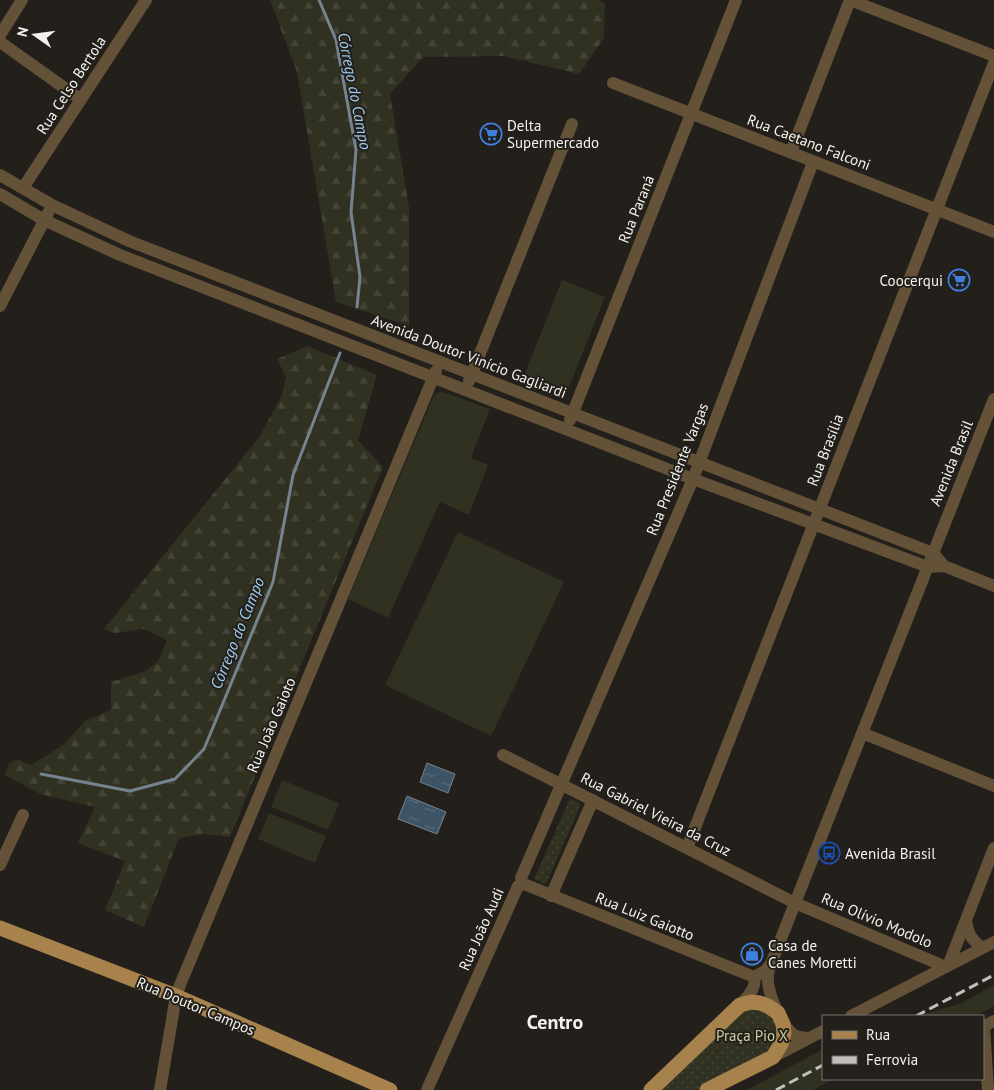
<svg xmlns="http://www.w3.org/2000/svg" width="994" height="1090" viewBox="0 0 994 1090" font-family="'PT Sans',sans-serif">
	<defs>
		<pattern id="forest-firs" width="22" height="20" patternUnits="userSpaceOnUse" patternTransform="scale(1.25)"><rect width="22" height="20" fill="#303120"/><path d="M5 1l3.5 6h-7zM16 11l3.5 6h-7z" fill="#444536"/></pattern>
		<pattern id="park-dots" width="8" height="8" patternUnits="userSpaceOnUse" patternTransform="scale(1.25)"><rect width="8" height="8" fill="#303120"/><path d="M2 2h.1M6 6h.1" fill="none" stroke="#444536" stroke-width="1.8" stroke-linecap="round"/></pattern>
		<pattern id="water-ripples" width="26" height="14" patternUnits="userSpaceOnUse" patternTransform="scale(1.25)"><rect width="26" height="14" fill="#3d5466"/><path d="M2 4q2-2 4 0t4 0M15 11q2-2 4 0t4 0" fill="none" stroke="#5a6d7c"/></pattern>
	</defs>
	<rect width="100%" height="100%" fill="#231f1a"/>
	<path fill="#303120" d="M562 280 605 297 569 387C566 392 563 394 557 395L521 383Z
		M440 392 446 393 490 409 471 458 488 465 469 515 440 502 388 618 348 599 434 395Z
		M458 532 564 582 491 736 385 685Z
		M282 780 339 803 328 830 271 807Z
		M269 813 326 836 315 863 258 839Z
		M994 985V1006L976 1016H918L960 1004Z
		M823 1049V1079H834L813 1090H747Z"/>
	<path fill="url(#forest-firs)" d="M270 0H599L605 3 604 38 579 74 504 56 423 57 390 94 409 207V326L336 302 297 72Z
		M307 346 377 375 358 440 383 467 230 837 203 834 179 838 144 927 105 910 125 861 78 843 95 807 40 794 5 775 8 764 17 759 31 765 63 745 85 721 111 710V682L146 671 158 661 167 640 144 629 114 633 104 629 260 436 282 395 286 377 277 359Z"/>
	<path fill="url(#park-dots)" d="M570 798 581 804 546 884 534 879Z
		M757 1008 776 1019 779 1035 768 1055 697 1090H656L743 1011Z"/>
	<path fill="url(#water-ripples)" stroke="#74838f" d="M427 763 455 774 448 793 420 782Z
		M407 796 446 812 437 834 398 819Z"/>
	<g fill="none" stroke-linecap="round" stroke-linejoin="round">
		<path stroke="#74838f" stroke-width="3" d="M319 0 336 40 356 150 351 212 360 277 357 307
			M41 774 130 791 175 779 204 749 273 582 293 475 340 353"/>
		<path stroke="#635138" stroke-width="12" d="M0 35 22 0
			M0 42 80 99
			M613 83 994 232
			M791 152 850 0 994 56
			M0 175 52 205 129 241 933 553 944 566
			M23 188 146 0
			M0 194 44 220 120 255 693 479 928 567 944 566 994 586
			M0 306 48 213
			M469 381 572 124
			M570 420 736 0
			M862 733 994 786
			M503 755 795 903 946 967
			M687 848 994 63
			M0 865 23 815
			M524 884 522 882 521 878 693 479 813 162
			M524 884 754 977
			M551 896 593 800
			M966 920C968 934 971 939 982 948
			M771 964C770 967 768 971 768 975 766 991 781 1025 794 1035 799 1038 804 1038 809 1038
			M948 966 994 848
			M754 977 765 971 771 964 994 399
			M740 1005C747 997 757 989 754 977
			M851 1016 994 942
			M773 1057 823 1031
			M160 1090 176 996 180 985 436 371
			M427 1090 518 886 524 884
			M988 1090 984 1026 994 1021"/>
		<path stroke="#a7824c" stroke-width="15" d="M0 928 176 996 390 1090
			M651 1090 740 1005 751 1002 760 1003 768 1006 778 1013 783 1024 784 1033 781 1044 773 1057 707 1090"/>
		<path stroke="#c2bfbb" stroke-width="3" stroke-dasharray="10 5" stroke-linecap="butt" d="M916 1016 994 975
			M776 1090 823 1065"/>
	</g>
	<defs>
		<g id="supermarket-ring" transform="scale(1.125)"><circle r="9.5" fill="#231f1a" stroke="#3f7fe0" stroke-width="1.5"/><path d="M-6-5.5h2.5l.6 2H6L4.5 2H-2.5L-4.4-4H-6ZM-1.5 3.2a1.3 1.3 0 1 0 .1 0ZM3 3.2a1.3 1.3 0 1 0 .1 0Z" fill="#3f7fe0"/></g>
		<g id="bus-ring" transform="scale(1.125)"><circle r="9.5" fill="#231f1a" stroke="#1a4fb4" stroke-width="1.5"/><path d="M-5-6H5V4H4V6H2V4H-2V6H-4V4H-5ZM-3.5-4V0h7V-4ZM-3.5 1.2v1.5H-2V1.2ZM2 1.2v1.5H3.5V1.2Z" fill="#1a4fb4"/></g>
		<g id="shop-ring" transform="scale(1.125)"><circle r="9.5" fill="#231f1a" stroke="#3f7fe0" stroke-width="1.5"/><path d="M-5-2.5h2.3a2.7 3.5 0 0 1 5.4 0H5L5.5 6h-11ZM-1.5-2.5h3a1.5 2.3 0 0 0-3 0Z" fill="#3f7fe0"/></g>
	</defs>
	<g fill-rule="evenodd">
		<use href="#supermarket-ring" x="491" y="134"/>
		<use href="#supermarket-ring" x="959" y="280"/>
		<use href="#bus-ring" x="829" y="853"/>
		<use href="#shop-ring" x="752" y="954"/>
	</g>
	<g text-anchor="middle" dominant-baseline="central" stroke-width="4" stroke-linejoin="round" paint-order="stroke">
		<g font-size="15" fill="#f4f2ee" stroke="#231f1a">
			<text transform="translate(71 85) rotate(-57)">Rua Celso Bertola</text>
			<text transform="translate(809 142) rotate(21)">Rua Caetano Falconi</text>
			<text transform="translate(636 209) rotate(-68)">Rua Paraná</text>
			<text transform="translate(469 356) rotate(21)">Avenida Doutor Vinício Gagliardi</text>
			<text transform="translate(825 450) rotate(-69)">Rua Brasília</text>
			<text transform="translate(951 463) rotate(-68)">Avenida Brasil</text>
			<text transform="translate(677 469) rotate(-68)">Rua Presidente Vargas</text>
			<text transform="translate(271 725) rotate(-67)">Rua João Gaioto</text>
			<text transform="translate(656 814) rotate(27)">Rua Gabriel Vieira da Cruz</text>
			<text transform="translate(645 916) rotate(22)">Rua Luiz Gaiotto</text>
			<text transform="translate(877 920) rotate(23)">Rua Olívio Modolo</text>
			<text transform="translate(481 929) rotate(-66)">Rua João Audi</text>
			<text transform="translate(196 1006) rotate(23)">Rua Doutor Campos</text>
		</g>
		<g font-size="15" fill="#f4f2ee" stroke="#231f1a" text-anchor="start">
			<text x="507" y="125">Delta<tspan x="507" dy="17">Supermercado</tspan></text>
			<text x="943" y="280" text-anchor="end">Coocerqui</text>
			<text x="845" y="853">Avenida Brasil</text>
			<text x="768" y="945">Casa de<tspan x="768" dy="17">Canes Moretti</tspan></text>
		</g>
		<g font-size="15" fill="#ccd29d" stroke="#231f1a">
			<text x="752" y="1035">Praça Pio X</text>
		</g>
		<g font-size="16" font-style="italic" fill="#9fcef2" stroke="#231f1a">
			<text transform="translate(355 91) rotate(79)">Córrego do Campo</text>
			<text transform="translate(237 633) rotate(-68)">Córrego do Campo</text>
		</g>
		<g font-size="20" font-weight="bold" fill="#f4f2ee" stroke="#231f1a">
			<text x="555" y="1022">Centro</text>
		</g>
	</g>
	<rect x="822" y="1015" width="162" height="65" fill="#231f1a" stroke="#77736f"/>
	<rect x="832" y="1031" width="25" height="8" fill="#a7824c" stroke="#77736f"/>
	<text x="866" y="1040" font-size="15" fill="#f4f2ee">Rua</text>
	<rect x="832" y="1056" width="25" height="8" fill="#c2bfbb" stroke="#77736f"/>
	<text x="866" y="1065" font-size="15" fill="#f4f2ee">Ferrovia</text>
	<g transform="translate(35 35) rotate(284)" stroke="#231f1a" stroke-width="4" paint-order="stroke">
	<path d="M0-4L9 19L0 12L-9 19Z" fill="#f4f2ee"/>
	<text y="-8" font-size="14" font-weight="bold" text-anchor="middle" fill="#f4f2ee">N</text>
	</g>
</svg>
